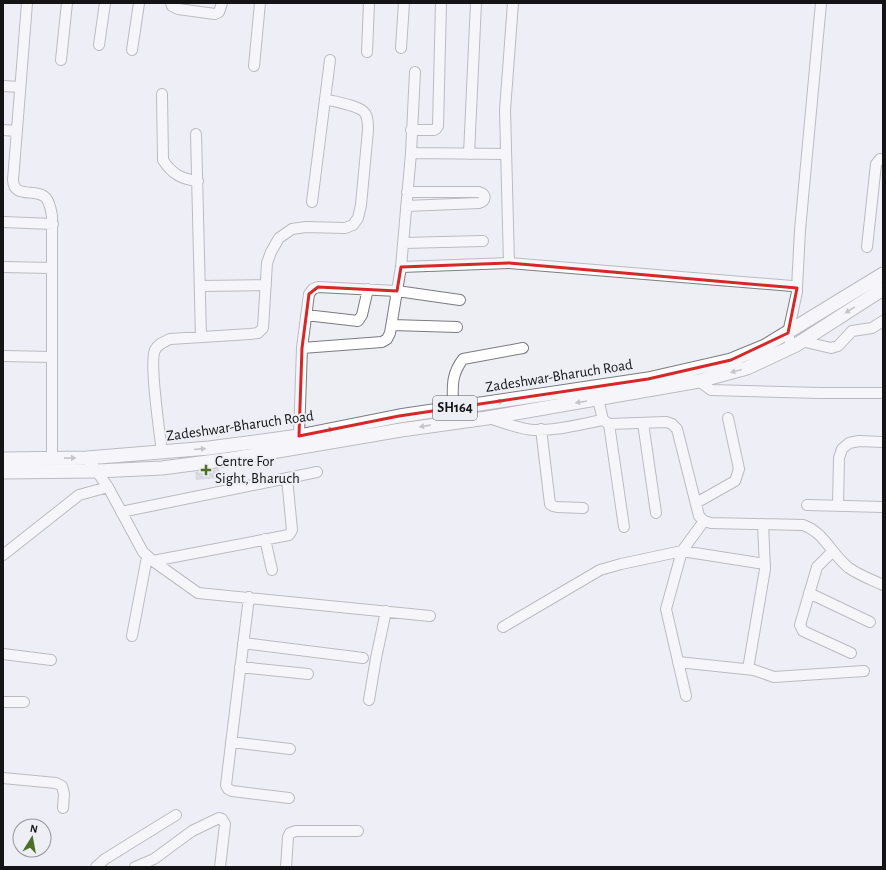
<svg xmlns="http://www.w3.org/2000/svg" width="886" height="870" viewBox="0 0 886 870" font-family="'Alegreya Sans',sans-serif">
	<defs>
		<pattern id="building-back-hatch" width="6" height="6" patternUnits="userSpaceOnUse"><rect width="6" height="6" fill="#c4c5cb"/><path d="M-1 5l2 2M0 0l6 6M5-1l2 2" fill="none" stroke="#a8a8ae"/></pattern>
	</defs>
	<rect width="100%" height="100%" fill="#eeeff5"/>
	<path fill="url(#building-back-hatch)" d="M219 469 220 478 196 480 195 472Z"/>
	<g fill="none" stroke-linecap="round" stroke-linejoin="round">
		<g stroke="#7b7b81" stroke-width="12">
			<path id="minor" d="M27 3 13 180C14 200 36 187 46 198 50 203 51 210 52 216V458
				M171 3 172 6 178 9 215 14 219 12 222 3
				M99 45 105 3
				M401 48 404 3
				M132 50 139 3
				M367 52 369 3
				M61 60 67 3
				M254 66 260 3
				M3 86 20 87
				M162 94 163 160C172 174 181 179 198 181
				M3 130 17 131
				M411 130H434L436 129 438 126 441 3
				M196 134 201 337
				M411 153 506 154
				M469 154 476 3
				M312 202 330 60
				M406 206 479 203C486 201 487 194 479 192H407
				M3 222 53 224
				M403 243 483 241
				M867 247 876 164 880 159H883
				M509 263 505 110 513 3
				M3 267 52 268
				M401 267 509 263 792 286 797 288V292L788 333 791 347
				M200 286 266 285
				M797 288 800 230 821 3
				M306 315 358 321 362 315 368 289
				M392 325 457 327
				M801 341 831 348 838 346 852 331 872 328 883 321
				M302 348 382 342 387 339 390 333 401 267 411 153 415 72
				M3 356 52 357
				M699 381 711 390 821 393H883
				M598 399 603 420 609 424 666 422 672 424 677 429 699 516 704 521 711 523 803 525C824 532 832 555 849 568 859 575 872 580 883 585
				M453 408C453 389 450 376 463 359L523 348
				M488 418C503 422 519 429 534 430 557 431 581 424 603 420
				M643 423 656 513
				M609 424 624 527
				M541 429 550 504 553 506 557 507 583 508
				M299 436 302 348 309 294 313 289 318 287 397 291 460 300
				M162 452C160 435 149 362 155 350 158 344 164 342 170 339L250 334 258 333 263 328 267 263 271 252 279 238 292 229 306 227 345 228 353 225 358 218 361 205 368 130C368 124 368 116 364 112 357 105 335 102 325 99
				M87 458 108 487 143 552 153 561 198 593 430 616
				M696 503 735 481 739 469 728 418
				M807 505 883 507
				M838 505 839 458 842 449 849 443 859 441 883 442
				M121 512 317 472
				M265 539 272 570
				M833 551 817 567 800 625 803 631 851 653
				M3 555 79 495 108 487
				M153 561 289 535 292 530 287 478
				M809 593 870 622
				M249 597 226 785 228 789 232 791 289 798
				M503 627 600 570 621 564 682 551 765 564
				M132 636 147 557
				M243 643 363 658
				M3 654 51 660
				M678 662 754 670 774 677 864 671
				M240 667 308 674
				M748 669 765 569 763 524
				M686 696 666 609 682 551 704 521
				M369 700 376 658 386 611
				M3 702H24
				M231 742 290 749
				M3 778 56 783 62 786 64 794 63 808
				M96 867 105 859 176 815
				M135 867 154 859 192 831 219 818 222 819 225 824 220 867
				M286 867 288 837 290 833 296 831H358"/>
		</g>
		<g stroke="#7b7b81" stroke-width="15">
			<path id="major" d="M3 459 87 458 209 448 299 436 399 416 648 379 731 360 765 346 883 274
				M3 472 97 471 162 468 231 459 401 430 487 418 699 381 747 368 796 345 883 289"/>
		</g>
		<use href="#minor" stroke="#fff" stroke-width="10"/>
		<use href="#major" stroke="#fff" stroke-width="13"/>
	</g>
	<defs><path id="oneway-solid" d="M-6-.8H1V-3.2L6.5 0L1 3.2V.8H-6Z"/></defs>
	<g fill="#959596">
		<use href="#oneway-solid" transform="translate(850 310) rotate(148)"/>
		<use href="#oneway-solid" transform="translate(736 371) rotate(165)"/>
		<use href="#oneway-solid" transform="translate(498 402) rotate(-9)"/>
		<use href="#oneway-solid" transform="translate(581 402) rotate(171)"/>
		<use href="#oneway-solid" transform="translate(425 426) rotate(172)"/>
		<use href="#oneway-solid" transform="translate(328 430) rotate(-11)"/>
		<use href="#oneway-solid" transform="translate(200 449) rotate(-5)"/>
		<use href="#oneway-solid" transform="translate(70 458) rotate(-1)"/>
	</g>
	<path d="M0 0H886V870H0ZM509 263 797 288 788 333 731 360 648 379 399 416 299 436 302 348 309 294 318 287 397 291 401 267Z" fill="#eeeff5" fill-opacity=".55" fill-rule="evenodd"/>
	<path fill="none" stroke="#d62828" stroke-width="3" stroke-linejoin="round" d="M509 263 797 288 788 333 731 360 648 379 399 416 299 436 302 348 309 294 318 287 397 291 401 267Z"/>
	<path fill="#4c6f27" stroke="#eeeff5" stroke-width="1.5" d="M204 464h4v4h4v4h-4v4h-4v-4h-4v-4h4z"/>
	<g text-anchor="middle" dominant-baseline="central" stroke-width="4" stroke-linejoin="round" paint-order="stroke">
		<rect fill="#eeeff5" stroke="#555659" stroke-width="1" x="433" y="396" width="44" height="24" rx="3"/>
		<g font-size="14" font-weight="bold" fill="#141416">
			<text x="455" y="408">SH164</text>
		</g>
		<g font-size="15" fill="#141416" stroke="#eeeff5">
			<text transform="translate(559 376) rotate(-9)">Zadeshwar-Bharuch Road</text>
			<text transform="translate(240 426) rotate(-8)">Zadeshwar-Bharuch Road</text>
		</g>
		<g font-size="15" fill="#141416" stroke="#eeeff5" text-anchor="start">
			<text x="215" y="461">Centre For<tspan x="215" dy="17">Sight, Bharuch</tspan></text>
		</g>
	</g>
	<rect width="886" height="870" fill="none" stroke="#141416" stroke-width="8"/>
	<g transform="translate(32 838) rotate(11)"><circle r="19" fill="#eeeff5" stroke="#97979c"/>
	<path d="M0-3L7 15L0 10L-7 15Z" fill="#4c6f27"/>
	<text y="-6" font-size="11" font-weight="bold" text-anchor="middle" fill="#141416">N</text>
	</g>
</svg>
